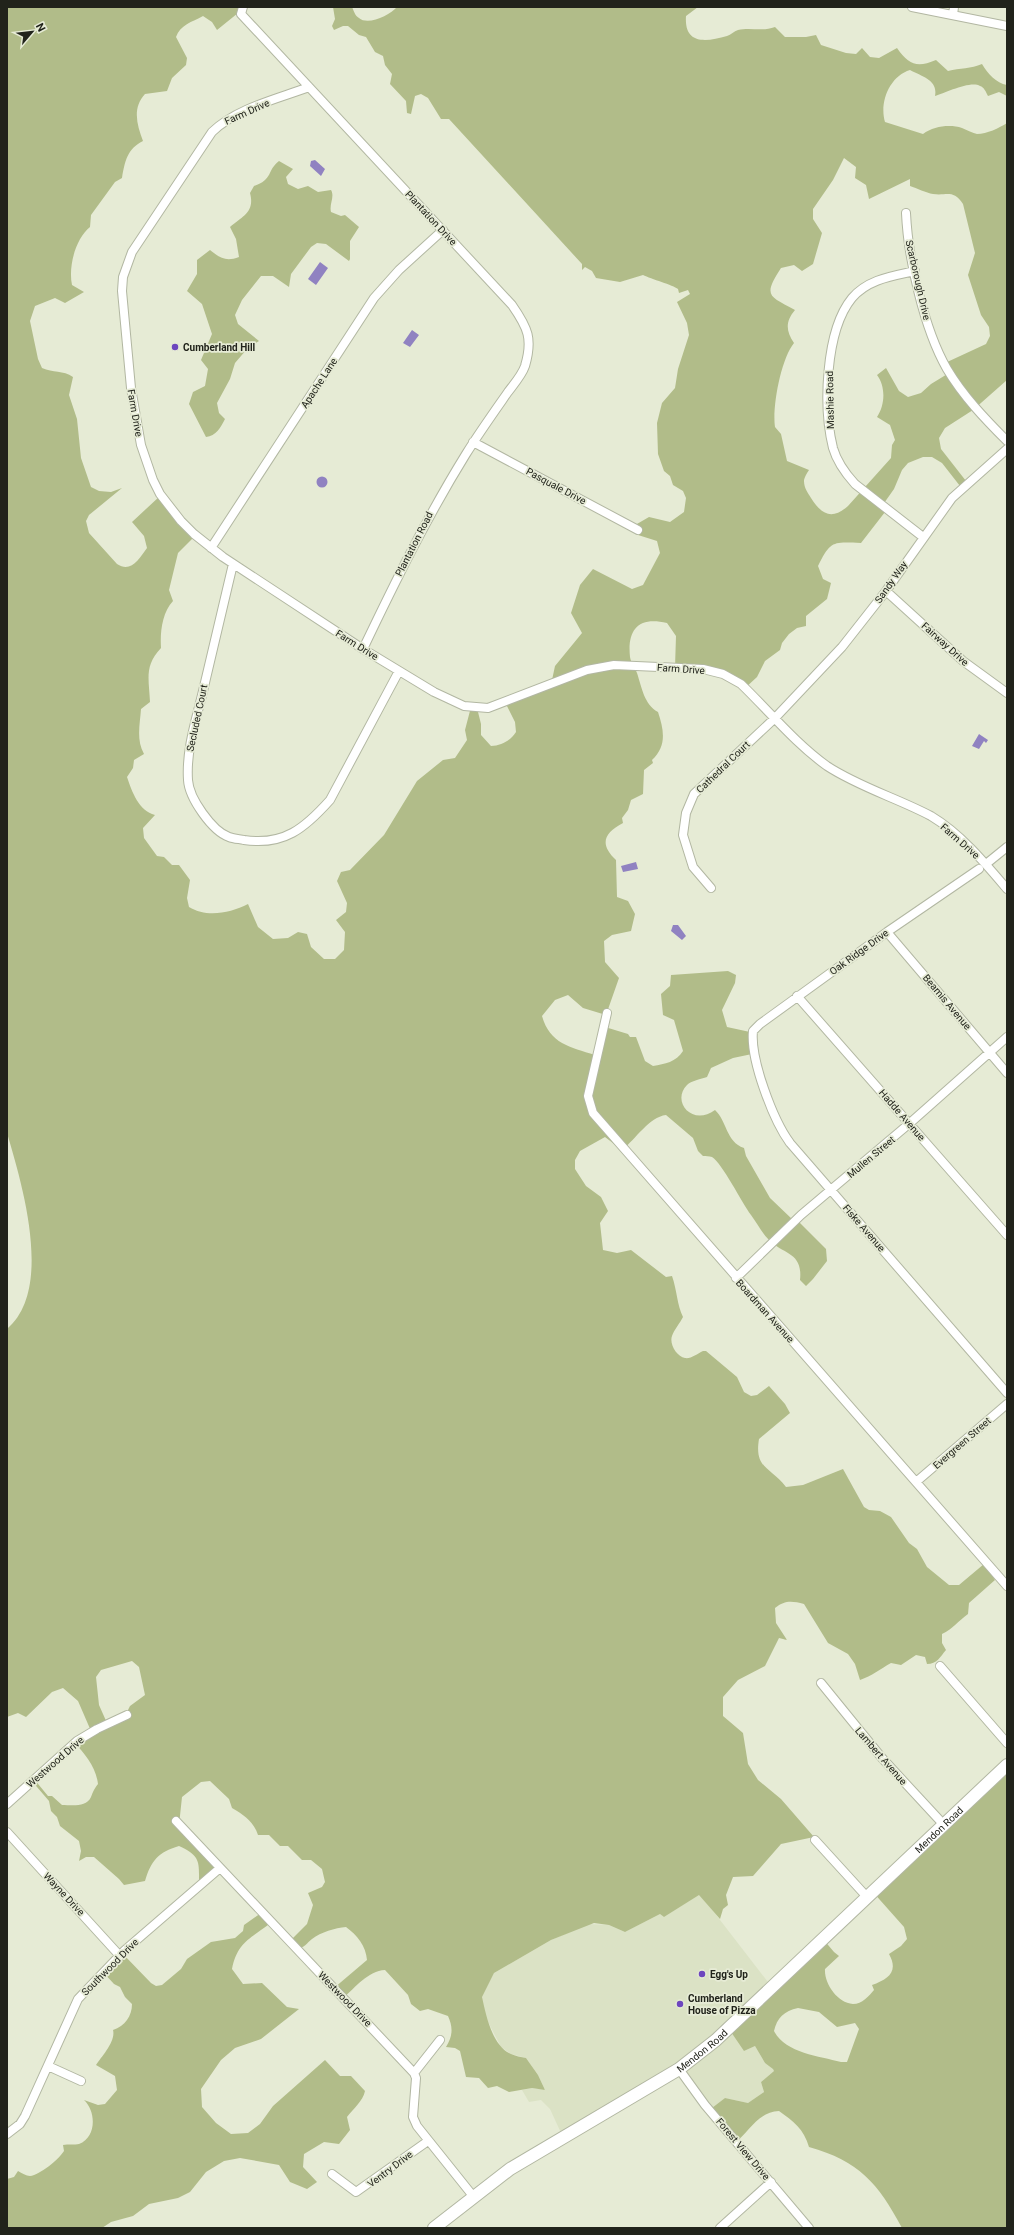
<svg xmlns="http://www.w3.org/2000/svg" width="1014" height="2235" viewBox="0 0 1014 2235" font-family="Roboto,sans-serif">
	<rect width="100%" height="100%" fill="#e6ebd5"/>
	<path fill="#dbe2c5" d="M700 1894 771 1986 744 2051 755 2046 765 2063 773 2068 774 2071 761 2082 764 2092 748 2103 725 2098 707 2112 674 2071 562 2135 550 2109 541 2100 529 2102 522 2090 532 2088 545 2090 538 2075 526 2058 511 2054 501 2047 486 2018 481 1997 494 1973 551 1940 589 1924 609 1925 625 1932 660 1914 664 1917Z"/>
	<path fill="#b1bc89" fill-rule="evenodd" d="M7 7H242L243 9 217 30 212 22 203 16C192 22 180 25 176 37L187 58 186 65 172 78 167 91 145 94C132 108 137 125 143 141 127 149 125 161 122 178L115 182 91 215 90 227C76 238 68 266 72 285L84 292 65 303 55 298 35 306 30 321 38 359 42 368C53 373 63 370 73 377L69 395 77 419 81 458 91 487 99 491 111 492 122 488 89 515 86 521 89 533 117 564C131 573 139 559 147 548L144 536 132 522 160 496 194 537 178 553 169 590 173 601C162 613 160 632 161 648 144 666 149 679 150 702L141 709C140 724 136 740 144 754L134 760 133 768 127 777C132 792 139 811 155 815L143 828 144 838 157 856 164 857 172 865H179L190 880 187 898 189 907C207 918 230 913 248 904L258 927 273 939 288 938 298 932 307 934 311 947 324 959H335L344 950 345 932 336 920 346 912 347 903 337 881 341 872 350 870 384 835 417 781 443 760 455 758 467 740 465 730 471 707 477 708 481 724V735L491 746C501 746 510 741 516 732L515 722 505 702 552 680 555 666 582 633 571 613 580 585 593 569 632 589 643 585 660 553 657 541 638 535 630 528 649 517 670 522 684 512 686 498 683 491 673 485 670 476 664 471 658 454 657 423 662 403 675 388 678 369 689 335 687 323 677 302 690 294 688 290 679 293 678 289C673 285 651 279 643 275L620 282 596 278 592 271 585 267 582 270V264L449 119H441L428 98 421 94 415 96 411 114 407 113 406 101 390 84 392 74 385 65 383 56 375 52 366 37 359 35 348 26H343L334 30 332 26 335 19 333 7H352C354 11 355 16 359 18 368 26 390 15 397 7H698L686 16C684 45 706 42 727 36 731 35 734 31 738 30 751 27 762 32 775 27L785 37H806L816 35 821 45 846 53 856 54 862 48 870 57 879 58 897 48C909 65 917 68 936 60L948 71C960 68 971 69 982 64 988 74 996 83 1007 85V96L999 92 988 96C986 92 984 87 980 86 971 80 945 93 935 96 938 80 923 77 910 70 890 76 879 102 885 122L923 134C934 126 950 124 962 128 967 130 973 133 977 134 987 134 999 128 1007 123V380L973 410 945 428 939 438 941 449 966 481 960 486 942 463 932 457H923L908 463 902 470 894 489 882 506 885 512 861 543C833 542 831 540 818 566L823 579 831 583 827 599 806 616V626L797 628 789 634 782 643 780 650 765 661 757 677 744 689 727 678 675 667 676 636 667 623C639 616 627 629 630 657 631 663 635 668 637 673 642 688 644 704 658 712 664 730 667 746 652 760L653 763 644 770 643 794 631 800 628 810 622 818 623 823C604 833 599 844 616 860L617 897 628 901 635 914 631 931 612 935 604 941 605 962 619 978 606 1015 583 1008 568 995 555 1000 542 1016C550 1044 570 1047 595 1055L605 1027 628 1034 630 1037H636L645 1061 653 1066C665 1064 676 1062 683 1051L674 1020 663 1015 661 994 670 986 671 975 728 971 736 975 735 983 722 1010 727 1027 750 1032 752 1054 733 1058 711 1068 707 1077C701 1079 691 1081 687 1085 671 1101 692 1127 715 1110 727 1121 726 1142 744 1148L746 1156 770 1198 793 1220 796 1219 826 1249 827 1261 813 1279 806 1286 800 1280C803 1252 784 1255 769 1240 762 1233 757 1223 751 1215 742 1203 722 1163 712 1157 709 1156 706 1156 703 1156L698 1151 693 1138 666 1115C649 1117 636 1139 622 1150L605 1137 580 1151 575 1160V1169L586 1186 601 1197 608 1211 600 1223 603 1250 617 1253 631 1250 666 1277 672 1276C677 1290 677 1305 683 1317 680 1323 674 1330 672 1336 669 1344 677 1357 685 1358 691 1359 697 1354 703 1351H706L737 1377 744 1392 751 1396 757 1395 769 1386 785 1404 790 1413 759 1439C754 1469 771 1467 786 1487L803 1485 843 1469 864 1507 869 1510 880 1511 891 1517 909 1543 917 1549 927 1567 949 1585H959L984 1564 995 1580 969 1603 968 1614C958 1621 953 1629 942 1634V1643L946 1650C940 1657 937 1664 927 1664L925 1657 916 1655 901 1665 891 1663C880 1669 872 1676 860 1680L855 1664 848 1654 828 1643 804 1604C792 1601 785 1600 775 1608L776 1623 787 1640 779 1638 765 1666 738 1680 723 1697V1716L743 1733 748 1764 758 1780 781 1799 814 1837 781 1844 753 1876 733 1877 726 1895 728 1905 723 1909 720 1919 699 1895 664 1917 660 1914 625 1932 609 1925 594 1923 551 1940 494 1973 482 1997C486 2015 492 2046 511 2054 515 2056 521 2057 526 2058L538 2075 545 2090 532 2088 509 2092 497 2086 488 2088 479 2078 466 2077 460 2051 455 2048 446 2047C453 2036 453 2027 448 2016L428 2009 420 2011 411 2004 408 1995 385 1970C368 1971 356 1987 343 1998L334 1988 367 1960C366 1946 357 1935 346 1927 335 1928 321 1932 312 1939 307 1943 304 1948 297 1949L290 1941 307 1924 313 1905 308 1893 322 1887 325 1882 322 1869 311 1860H302L288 1846H280L269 1835H258C254 1822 244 1815 232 1808L229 1799 210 1781 201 1782 182 1797 179 1825 217 1866 199 1884C199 1862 201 1856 179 1846 158 1852 151 1861 145 1881L124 1885 119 1879 94 1857H86L79 1861 81 1851 79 1841 60 1826 57 1817 51 1811 49 1801 31 1780 34 1779 48 1796H52L62 1805C71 1805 86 1808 91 1797 93 1792 94 1789 98 1784 96 1767 85 1754 74 1742L91 1731 78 1701 63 1688 52 1692 26 1717 18 1713 7 1717V1329C54 1289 22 1184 7 1133ZM844 158 856 167 855 178 866 185 869 199 910 179V186C917 188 926 193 933 194 947 196 953 189 963 204L975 253 968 275 981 315 989 327 990 336 986 344 945 363 949 373 931 384 921 393 908 397 899 391 886 368 877 375C886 387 885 405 877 417L890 425 895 440 892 445 891 458 848 506C832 520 822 515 811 498 808 493 804 488 804 481 804 478 807 473 809 470L787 461 781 434 775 427C772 407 781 359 794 343 786 331 785 322 795 310 770 296 762 297 781 268L794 265 802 271 813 264 822 233 813 219V209L833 180ZM132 1661 139 1667 145 1695 130 1706 126 1714 107 1723 99 1705 96 1677 101 1670Z
		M279 161 293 169 286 177 288 184 298 189 308 186 318 192 331 190C335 197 329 204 331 212L341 216 345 215 359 227 350 241V259L349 261 326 244 317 243 311 247 291 274 289 287 273 276H261L242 300 235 315 238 324 259 341 247 349 235 363 230 379 217 403 219 413 225 419C221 427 216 436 206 437L189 404 193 392 205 386 208 369 201 360 212 334 202 304 187 291 197 274V260L210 250C220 258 226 262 239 257L236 239 230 227C243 216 255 212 250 193L254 186C273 180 267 170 279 161Z
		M1007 1765V2228H902C878 2183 859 2161 809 2147 804 2129 793 2121 779 2111 758 2112 749 2132 734 2144L708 2111 725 2098 748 2103 764 2092 761 2082 774 2071 773 2069 765 2063 755 2046 744 2051 729 2029 823 1939 834 1952 839 1956 825 1969C824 1983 837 2003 853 2004 862 2004 869 1996 874 1990L872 1985C888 1979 899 1972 889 1954L901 1946 907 1939 904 1927 872 1891ZM798 2008 819 2012 837 2027 855 2023 859 2029 847 2062H841C819 2056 785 2053 774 2031 777 2018 784 2011 798 2008Z
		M261 1913 267 1918 268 1925C249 1939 237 1944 232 1969L243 1984 262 1983 287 2007 299 2009 261 2039 235 2048 221 2060 201 2089 202 2107 216 2123 231 2134 248 2133 260 2124 273 2106 325 2060 340 2076H351L365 2091C363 2101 353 2109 347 2117L350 2130 339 2144 324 2142 304 2154 303 2167 317 2182 307 2189 290 2182 279 2165 240 2158 224 2161 206 2172 190 2192 178 2198 149 2204 133 2216 111 2222 102 2228H7V2179L14 2177 18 2171C22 2173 26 2176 30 2176 40 2175 59 2159 64 2151L63 2145C68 2144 75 2145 79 2144 97 2137 96 2111 84 2100L98 2105 105 2104 117 2090 115 2076 96 2065C102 2056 116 2041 113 2030 125 2026 132 2016 132 2004L125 1997 120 1987 114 1984 103 1972 122 1953 151 1983 156 1986 162 1985 181 1969 187 1959 211 1942 235 1938 243 1931 244 1925Z"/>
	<path fill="#9082c1" d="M315 160 325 169 321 176 310 166 311 161Z
		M320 262 328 268 316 285 308 279Z
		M412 330 419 335 410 347 403 343Z
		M316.5 482a5.5 5.5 0 1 1 11 0a5.5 5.5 0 1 1-11 0Z
		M979 734 988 740 986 743 984 741 979 749 972 746Z
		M636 862 638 869 623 872 621 866Z
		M673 925H678L686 936 682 940 671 931Z"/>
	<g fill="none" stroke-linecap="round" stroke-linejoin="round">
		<g stroke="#b2b7a2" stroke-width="10">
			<path id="minor" d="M243 7 241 14 512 305C528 328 533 339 525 366 522 375 514 384 508 392 494 412 479 433 466 454 427 517 395 582 363 649
				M912 7 1007 26
				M953 15 954 7
				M309 87C277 99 237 108 212 132L132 252 123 277 122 291 131 388 141 445 153 480 160 494 181 521 194 534 223 557 363 649 434 692 464 706 488 708 587 670 614 665 703 669 723 674 741 684C769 711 795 743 827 766 859 787 897 798 931 816 961 834 985 863 1007 889
				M906 213C908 258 924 329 947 369 963 396 985 419 1007 441
				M915 271C893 276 868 279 852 298 825 331 823 408 833 448 837 462 845 473 855 484L923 537
				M473 442 638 530
				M211 548 374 298 399 270 443 230
				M233 564C223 606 213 648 203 691 196 720 186 750 188 780 189 798 212 831 229 837 234 839 240 839 244 840 284 846 305 828 330 800L399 671
				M886 591 963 661 1007 693
				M986 864 1007 847
				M979 869 887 932 760 1024 753 1031C750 1059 773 1120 790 1143L1007 1393
				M711 888 693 867 683 835 686 813 694 794 775 718 842 647 886 591 952 498 1007 449
				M887 932 1007 1073
				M797 996 1007 1235
				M607 1013 588 1096 593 1113 1007 1586
				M736 1278 801 1215 910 1123 1007 1037
				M916 1482 1007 1404
				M940 1666 1007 1743
				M821 1683 882 1758 944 1825
				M7 1804 77 1741 97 1729 127 1715
				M176 1821 414 2073 416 2078 413 2117 417 2126 473 2196
				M7 1832 120 1956
				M815 1840 867 1897
				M48 2066 81 2081
				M679 2069 705 2105 809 2228
				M414 2073 440 2040
				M7 2134 20 2124 25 2116 78 1999 125 1950 220 1868
				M332 2174 356 2192 428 2141
				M720 2228 771 2182"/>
		</g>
		<g stroke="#b2b7a2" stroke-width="14">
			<g id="primary">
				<path id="s1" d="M434 2228 510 2169 679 2069 716 2040 1007 1765"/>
			</g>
		</g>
		<use href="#minor" stroke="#fff" stroke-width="8"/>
		<use href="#primary" stroke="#fff" stroke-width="12"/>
	</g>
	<g fill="#6d46be" stroke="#e6ebd5" stroke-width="1.5">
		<circle cx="175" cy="347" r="4"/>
		<circle cx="702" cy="1974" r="4"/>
		<circle cx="680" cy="2004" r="4"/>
	</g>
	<g text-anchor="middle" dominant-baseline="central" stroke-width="3.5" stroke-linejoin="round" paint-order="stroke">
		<g font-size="10" fill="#21231b" stroke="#e6ebd5">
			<text transform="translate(247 112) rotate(-24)">Farm Drive</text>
			<text transform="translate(431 218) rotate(47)">Plantation Drive</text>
			<text transform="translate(918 280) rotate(77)">Scarborough Drive</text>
			<text transform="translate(319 383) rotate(-57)">Apache Lane</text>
			<text transform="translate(830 400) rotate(-91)">Mashie Road</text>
			<text transform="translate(135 413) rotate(80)">Farm Drive</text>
			<text transform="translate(556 486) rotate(28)">Pasquale Drive</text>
			<text transform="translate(414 544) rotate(-63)">Plantation Road</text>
			<text transform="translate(891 582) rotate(-55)">Sandy Way</text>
			<text transform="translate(945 644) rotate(42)">Fairway Drive</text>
			<text transform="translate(357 645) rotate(32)">Farm Drive</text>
			<text transform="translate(681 669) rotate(4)">Farm Drive</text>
			<text transform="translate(197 718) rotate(-78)">Secluded Court</text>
			<text transform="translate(723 767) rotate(-44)">Cathedral Court</text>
			<text transform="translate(960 841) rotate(41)">Farm Drive</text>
			<text transform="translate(859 952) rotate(-36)">Oak Ridge Drive</text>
			<text transform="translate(947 1002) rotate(50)">Beamis Avenue</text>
			<text transform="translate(902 1115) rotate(49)">Hadde Avenue</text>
			<text transform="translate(871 1157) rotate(-40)">Mullen Street</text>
			<text transform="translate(864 1228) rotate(49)">Fiske Avenue</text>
			<text transform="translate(765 1311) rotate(48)">Boardman Avenue</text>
			<text transform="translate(962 1443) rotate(-41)">Evergreen Street</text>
			<text transform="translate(881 1756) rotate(49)">Lambert Avenue</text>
			<text transform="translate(55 1762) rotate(-41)">Westwood Drive</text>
			<text stroke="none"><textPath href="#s1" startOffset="646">Mendon Road</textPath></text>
			<text transform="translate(64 1894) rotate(47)">Wayne Drive</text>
			<text transform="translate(110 1967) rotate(-45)">Southwood Drive</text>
			<text transform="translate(345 1999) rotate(46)">Westwood Drive</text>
			<text stroke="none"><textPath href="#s1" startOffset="322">Mendon Road</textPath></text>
			<text transform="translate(743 2149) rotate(50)">Forest View Drive</text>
			<text transform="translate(390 2169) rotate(-37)">Ventry Drive</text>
		</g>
		<g font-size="10" font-weight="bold" fill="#21231b" stroke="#e6ebd5" text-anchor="start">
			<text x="183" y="347">Cumberland Hill</text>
			<text x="710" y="1974">Egg's Up</text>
			<text x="688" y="1998">Cumberland<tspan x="688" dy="12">House of Pizza</tspan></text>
		</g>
	</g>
	<rect width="1014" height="2235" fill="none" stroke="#21231b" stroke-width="16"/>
	<g transform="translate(32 32) rotate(62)" stroke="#e6ebd5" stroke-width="3" paint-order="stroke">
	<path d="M0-3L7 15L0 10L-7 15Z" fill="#21231b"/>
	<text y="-6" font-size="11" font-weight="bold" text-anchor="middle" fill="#21231b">N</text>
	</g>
</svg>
